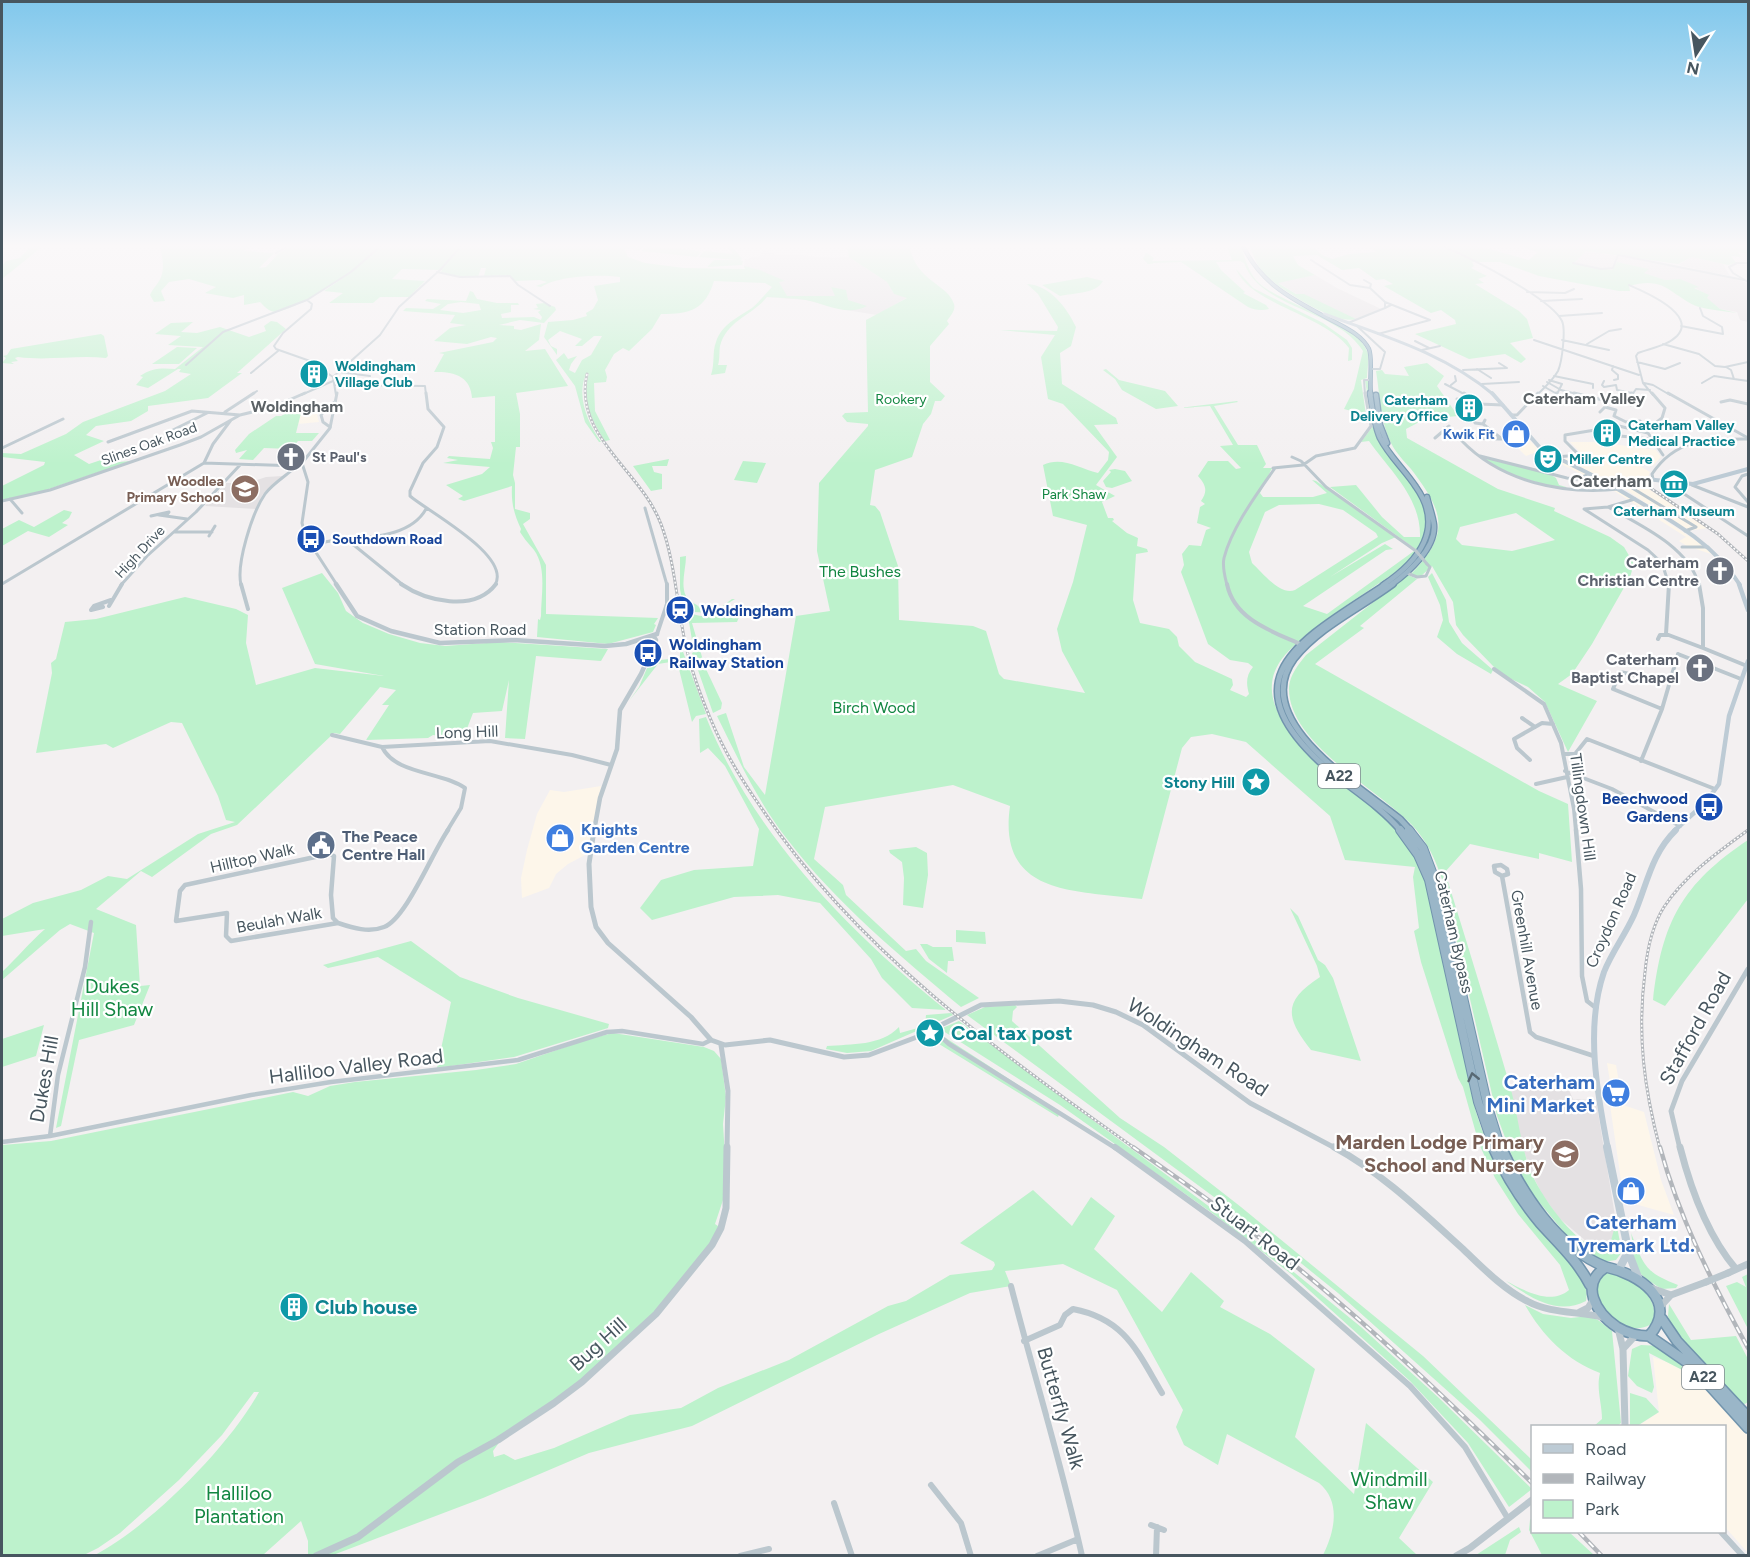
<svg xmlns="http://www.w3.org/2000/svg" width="1750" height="1557" viewBox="0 0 1750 1557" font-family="Figtree,sans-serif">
	<rect width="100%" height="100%" fill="#f3f0f1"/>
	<path fill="#fdf6ea" d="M309 403 328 404 317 415 319 422 298 424 301 413 297 408Z
		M1518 428 1540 451 1611 485 1704 546 1714 555 1687 546 1679 541 1686 537 1611 489 1537 452 1526 456 1504 435Z
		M1570 442H1598L1656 450 1661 457 1653 466 1633 460 1631 461 1650 472 1648 477 1612 478 1597 476 1563 459 1584 456Z
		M1638 482 1693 518 1708 528 1687 531 1619 485V483Z
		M601 786 587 854 568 864 556 874 549 888 522 898 521 878 527 850 537 814 550 790 564 792Z
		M1607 1063 1616 1065 1623 1105 1644 1112 1661 1180 1674 1215 1624 1201 1610 1105 1614 1106Z
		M1653 1357 1683 1368 1694 1376 1748 1436V1553L1725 1527 1724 1426H1638L1659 1412Z"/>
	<path fill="#e4e1e3" d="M764 250 778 255 787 254 834 258 849 257 887 282 894 294 908 297 877 315 846 310 806 300 767 297 774 283 767 277 744 267 745 259 760 256Z
		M1586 251 1707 271 1748 283V322L1740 320 1737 312 1720 309 1706 298 1709 296 1680 279 1665 280 1643 273 1648 269 1617 262 1612 270 1574 263Z
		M1692 257 1723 264 1730 276 1678 265Z
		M1315 275 1337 288 1381 309 1356 319 1316 306 1277 282Z
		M283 476 263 494 256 509 205 506 226 483H240L248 478 257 480 266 477Z
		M1510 1088H1568L1573 1099 1596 1100 1616 1222 1611 1247 1609 1249 1593 1247 1559 1218 1542 1194 1530 1170 1520 1138Z"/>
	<path fill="#bdf2cc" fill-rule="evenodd" d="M31 246H43L2 279V266L6 261 20 258Z
		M160 246H252L244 251 274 253 259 268 266 267 279 253 291 246H644L639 250 624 248 628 257 645 263 684 268 745 269 744 266 760 270 785 281 779 282 787 296H835L831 287 846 290 848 300 867 306C847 317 826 304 806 300 793 298 780 298 767 297 752 316 727 320 720 346 719 352 720 359 718 365H727L725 373 711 375C715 364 712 352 716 342 722 324 737 318 752 308 759 302 765 294 772 287L765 283 714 281C705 310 690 314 661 314L652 329 629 351 623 348 614 354 605 370 607 377 606 382 594 383 595 411 610 440 605 441C592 421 580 398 589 374H586C576 397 588 423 601 442H599L585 422 575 386 556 360 564 353 568 359 577 356 571 364 569 370 575 373 582 360 591 355 602 336H594L582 346H575L582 339 560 331 548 340 551 346 557 349V355L544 337 548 322 573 320 587 316 586 313 593 309 598 300 594 286 620 282V277C598 274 558 276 541 287L536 286 547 282 540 280 515 281 509 275 484 276 486 268H481L478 277 457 276 441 272 442 270 402 269 392 279 425 281 409 297H380L373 303H329L343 293 324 291 353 271C335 282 297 309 276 312 269 312 264 306 260 302L244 305V295L233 298 205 293 216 287 189 279 169 282 161 291 165 301 154 302 150 295C153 288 159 283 161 277 165 267 162 256 160 246Z
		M647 246 694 250 701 252 697 257 641 251Z
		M727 246H732L742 259 740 260 743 261 742 265 707 267 714 260H738L699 257 704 251 733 254Z
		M847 246H932L910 248C917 282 948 284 954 304 956 311 950 316 947 321L949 324 930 346V382L945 396 941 401H935L931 414 923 424 912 457 875 470 870 505 875 506 880 512 898 566 899 620 973 626 986 631 999 674 1004 679 1085 693 1062 651 1057 629 1073 582 1087 525 1053 516 1043 465C1062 456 1078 468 1098 473L1108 460 1109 452 1063 404 1048 399 1041 357 1055 335 1000 330 1057 331 1058 327 1038 294 1027 284C1050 285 1067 308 1076 327L1071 346 1060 353 1062 384 1116 418 1118 424 1094 425 1117 457 1096 485 1115 496 1102 502 1108 518H1113L1114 520 1112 521 1127 533 1138 538 1137 546 1147 549 1148 552 1136 554 1133 600 1140 623 1169 629 1177 637 1179 646 1195 662 1232 679 1233 685 1230 690 1246 697 1249 694C1246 684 1246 675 1253 667L1248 663 1230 660 1208 644 1181 572 1184 565 1182 554 1189 545 1201 546 1206 530 1211 528 1197 523 1200 507 1205 504 1201 501C1208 491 1206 485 1198 476L1208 461H1228L1236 469 1241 468 1220 446 1233 445 1210 406 1179 408 1237 401 1238 402 1214 406 1238 445H1257L1266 464 1263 468H1272L1260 493 1263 497H1313L1327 493 1312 480 1316 481 1396 537 1382 543 1330 577 1385 544 1393 549 1386 550 1303 606 1327 614 1414 551 1415 555 1402 567C1368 593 1312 624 1285 655 1229 720 1367 793 1401 832 1414 847 1422 870 1428 889L1476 1112C1491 1161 1515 1201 1549 1240 1563 1256 1591 1277 1586 1301 1557 1316 1530 1297 1506 1281 1524 1290 1550 1306 1569 1290L1560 1265 1518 1214 1495 1178 1479 1144 1463 1087 1458 1078 1421 962 1414 931 1419 928 1413 877 1415 867 1345 860 1330 816 1246 742 1212 734 1191 737 1182 748 1142 899C1077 890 997 897 1010 806L953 785 825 807 814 859 843 885 846 895 906 951 916 949 926 961 979 998 961 1007C900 956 836 903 787 839 758 802 738 759 717 716L726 713 744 767 765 795 796 616 830 611 817 551 819 483 868 426V424L847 422 842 416 845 413 868 412 866 320 907 298 894 294 887 282 849 257ZM1319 504 1343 510 1376 533 1378 537 1295 590C1280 596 1262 572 1252 563L1249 552 1265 512 1279 505Z
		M1227 246H1241C1245 259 1249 274 1259 283 1282 305 1355 320 1367 351 1370 358 1367 370 1367 378L1361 380 1366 415 1344 409 1354 389 1362 355 1363 351C1336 308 1262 310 1244 263L1240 261 1216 262 1221 270 1245 292 1243 293 1266 305 1269 309C1262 311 1254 310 1248 307L1181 262 1126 264H1148L1143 259 1146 252 1154 258 1152 261 1232 260Z
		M1250 246H1312L1322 255 1332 259 1349 254 1376 252 1369 246H1478L1529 260 1538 252 1517 246H1748V254L1738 252 1741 257 1731 256 1736 263 1728 265 1692 257 1678 264 1586 251 1574 263 1612 270 1617 262 1649 269 1644 273 1665 280 1680 279 1699 287 1694 288 1709 295 1707 298 1720 309 1737 313C1725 311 1711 310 1699 307 1671 297 1667 275 1629 286L1630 291H1619L1539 276 1500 262H1472L1474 266 1471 268 1487 276 1478 279 1484 283 1475 284 1519 311 1527 319 1533 338 1510 343 1526 359 1521 363 1505 354 1469 359 1415 334 1456 324 1455 320 1441 310 1431 313 1384 286 1393 284 1384 279 1376 280 1359 268 1342 270 1317 255 1293 256 1298 265 1315 275 1278 283 1296 294H1304L1356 319C1336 326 1280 289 1265 275 1258 267 1253 257 1250 246Z
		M1236 269 1253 288 1323 323 1347 340 1352 348V360L1348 361 1349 348C1323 314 1251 305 1236 269Z
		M1087 277 1103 281C1096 294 1073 293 1060 296L1042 285Z
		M470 291 473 292 477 299 497 303H518L519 305H511V312L501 314 502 318 534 317 541 320 542 317 538 312 541 310 533 309 538 308 536 304 544 303 555 307 556 310 544 323 520 320 499 325 514 326V329L521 330 541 324 539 340 525 351 545 349 568 386 516 393 520 414V447H516L513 475 515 483V509L530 513V519L523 524 546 565V614L658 618 654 624 656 625 653 632 608 644 537 637 538 619 540 620 541 616C541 595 547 568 534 550 529 544 525 540 520 532L521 529C514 514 511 503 512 486L464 501 458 499 463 496 446 485 482 474 490 467 443 463 458 460 447 458 449 456 490 459 493 448 491 442H495V396L472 398C471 376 453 371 434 372L444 354 439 353 493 342 497 338 491 337 467 344 434 341 450 328 466 325 450 323 455 315 403 311 406 308 433 309 441 304 425 301 427 299 466 301ZM461 302 479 304 481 310 463 313 440 310 448 304Z
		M271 321 277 322 286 329 237 373H242L208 398 148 406V411L131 421 96 426 86 435 104 441 74 455 89 464 122 453 114 460 119 462 131 461 43 491 2 500V486L44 465 45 462 2 457V453L21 454 66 434 83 422 165 391 191 374 179 372 181 369H178L148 388 136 385 143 377 140 376C152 368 161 368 175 369L203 347 168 345 181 336 155 334 171 323 193 322 181 332 197 333 220 327 249 337 266 331 264 326Z
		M101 334 104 336 108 356 106 358C76 355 47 361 18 357L15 358 18 361 11 362 14 364 2 363 6 358 3 356 7 355 11 349Z
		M177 347 197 348 179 364H152Z
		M1427 363 1444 376 1437 386 1458 416 1425 419 1406 429 1407 438 1498 489 1555 508 1554 511 1610 537 1624 547 1634 564 1630 577 1592 644 1572 674 1558 684 1597 701 1568 752 1545 702 1528 687 1509 678 1494 667 1463 635 1456 625 1453 602 1432 566 1420 577 1411 574C1452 532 1443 511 1411 469 1404 461 1396 453 1391 443 1380 421 1380 395 1376 371L1382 370 1385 374 1409 376 1404 367ZM1516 513 1555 540 1512 551 1462 545 1456 539 1460 527Z
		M1106 369 1119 380 1165 391 1178 406 1156 409 1122 390 1115 379 1103 370Z
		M1365 381H1368L1376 431 1419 496 1425 509 1427 534 1418 551 1330 487 1356 485 1382 517 1404 537H1420C1421 497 1390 471 1369 441L1361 442 1373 426Z
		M303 404 298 408 301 413 296 433H319L312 441H298L291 449 264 448 253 460 239 459 247 450 236 453 235 450 249 434 276 416H281Z
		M1477 455 1551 475 1556 478 1559 485 1566 487 1567 490 1510 475Z
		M669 459 667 466H652L654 472 662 474V489L651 491 633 466Z
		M743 461 766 463 757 483 734 480Z
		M1115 469 1125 471 1132 481 1112 488 1106 487 1103 481 1111 472 1109 470Z
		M64 510 72 512 69 518 62 523 68 525 49 537 28 531 2 546V529L19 520 34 527Z
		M686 556C686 567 682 579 684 590 685 597 689 600 695 604 698 605 699 608 702 609 714 615 724 605 732 599H735L712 613 694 612 689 607 683 605 680 589V557Z
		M322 573 338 593 346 611 353 616 363 623 389 634 420 643 445 646 500 642 608 649 601 661 536 656 525 739 505 738 509 680 502 711 473 713 463 739 433 735 428 738 366 740 389 705H382L396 690 380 687 340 734 334 733 237 825 211 834 152 877 141 871 96 909 136 925 140 986 150 985 134 1025 79 1040 61 1126 56 1128 94 933 70 924 60 930 2 980V972C17 958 29 943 45 929L2 936V919L33 903 81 890 108 876 127 879 198 834 235 822 226 820 218 796 182 723 171 722 113 748 106 744 36 753 52 673 51 663 56 659 65 622 96 619 185 597 236 609 248 615 246 643 256 685 315 668 384 676 315 664 282 588Z
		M1432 573 1446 600 1449 622 1462 643 1493 670 1491 674 1457 654 1437 637 1443 620 1440 605 1428 577Z
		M1408 575 1417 579 1360 626 1364 628 1315 664 1539 791 1568 804 1572 862 1539 853V859L1470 844 1445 872C1467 943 1489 1014 1510 1086 1518 1114 1520 1142 1530 1170 1539 1193 1581 1257 1609 1248L1616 1222 1622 1252 1616 1260 1604 1262 1577 1248 1530 1191 1512 1156 1497 1116 1443 882C1436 861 1428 842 1412 825 1378 789 1287 743 1289 687 1290 675 1298 665 1306 655Z
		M731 608 742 609 737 622 692 623 705 667 722 703 721 709 713 713 692 653 694 652 687 610C700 621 717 615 731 608Z
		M680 649H682L706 714 696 716 692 722 677 661 658 664 629 701 639 687 650 661 680 658Z
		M706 717C753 834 849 932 946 1010L912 1008 882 978 871 959 820 903 778 895 734 897 652 920 640 908 661 880 694 870 753 866 759 829 725 766 708 748 700 753 699 719Z
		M1748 840V899L1665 1006 1653 1000C1662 922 1682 884 1748 840Z
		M916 847 927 853 928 875 923 908 903 905 904 878 902 862 890 853 889 850Z
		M1290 908 1298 916 1318 960 1325 965 1333 978 1361 1061 1311 1050C1285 1017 1283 1001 1320 977L1317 966Z
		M956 930 985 932 986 944 956 942Z
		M411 941 460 977 518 998 609 1024 608 1028 514 1057 437 1068 451 1002 378 957 328 968 323 965Z
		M920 944H927L933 947H952L954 961H948L947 973 929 959Z
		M1015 1005 1017 1007 1013 1011 1012 1021 1120 1118 1164 1147 1241 1207 1423 1356 1532 1460V1472L1480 1420 1338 1293 1271 1239 967 1015 985 1007Z
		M951 1013 953 1015 871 1051 847 1053 826 1049 827 1046C851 1044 881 1046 899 1027L900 1033 925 1026 926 1015Z
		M959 1021 1257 1242 1361 1327 1439 1398 1532 1489 1509 1507 1468 1443 1410 1381 1290 1273 1212 1213 1060 1105 940 1029Z
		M44 1025 36 1056 2 1067V1039Z
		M935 1031 1060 1112 1058 1117 926 1036Z
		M613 1033 704 1047 714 1051 721 1059 726 1097 723 1124 727 1188 715 1224 721 1228 675 1293 582 1382 498 1440V1444L493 1451 494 1457 504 1454 515 1460 554 1448 630 1415 681 1408 718 1388 789 1360 888 1306 906 1301 950 1275 992 1270 995 1265 994 1262 960 1243 1033 1190 1072 1226 1091 1197 1115 1216 1094 1249 1162 1312 1191 1272 1224 1301 1220 1307 1270 1334 1315 1369 1295 1437 1354 1494 1366 1423 1433 1482 1399 1538 1417 1555H1323C1334 1533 1342 1502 1319 1483L1227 1434 1218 1465 1184 1445 1176 1427 1183 1410 1117 1290 1063 1264 1005 1271 1011 1286 970 1293 879 1334 692 1426 589 1453 483 1498 333 1555H308V1541L301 1521 263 1555H95C150 1526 229 1447 259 1392H254L222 1435 179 1480 120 1533 98 1548 84 1555 2 1556V1145L51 1141 293 1092 308 1096 330 1086 355 1082 476 1070 516 1064 589 1039Z
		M1631 1233C1644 1265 1644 1272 1678 1285L1676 1288 1662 1289C1652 1283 1632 1271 1632 1258 1632 1249 1633 1242 1631 1233Z
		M1607 1273C1628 1275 1665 1298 1651 1324 1633 1336 1608 1321 1599 1303 1596 1298 1596 1291 1594 1285L1601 1275Z
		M1748 1274V1329L1726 1286 1737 1282 1746 1287 1742 1277Z
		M1669 1304 1691 1340 1736 1336 1748 1359V1402L1743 1405 1707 1366 1676 1337 1668 1316Z
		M1525 1305 1543 1314 1571 1318 1588 1316 1598 1320 1612 1331 1621 1423 1617 1426H1594L1602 1419C1602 1403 1596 1389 1600 1373 1567 1361 1542 1335 1525 1305Z
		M1641 1345 1662 1346 1692 1371 1694 1376 1649 1353 1654 1387 1652 1393 1637 1386 1628 1376 1632 1349Z
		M1630 1393 1646 1398 1659 1412 1637 1426H1630Z
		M1532 1517V1532H1569L1594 1555H1542L1529 1530 1530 1520Z
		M1519 1527 1521 1532 1510 1540 1505 1555H1476Z"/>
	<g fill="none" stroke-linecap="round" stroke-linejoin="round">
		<g stroke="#7194ad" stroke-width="4.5">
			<path id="trunk-far4" d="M1243 246C1262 286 1296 301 1333 321 1346 328 1362 335 1369 349 1373 359 1369 382 1371 395"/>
		</g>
		<g stroke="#7194ad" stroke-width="7">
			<path id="trunk-far3" d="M1370 393C1372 408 1374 424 1380 438 1389 456 1405 470 1416 487 1445 528 1419 561 1383 585
				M1376 395 1380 425 1387 443
				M1391 585C1408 573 1436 548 1434 525 1433 516 1429 506 1427 497"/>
		</g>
		<g stroke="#7194ad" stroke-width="8">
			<path id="trunk-far2" d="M1386 584C1301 640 1221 678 1331 772 1355 791 1382 808 1401 831
				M1393 584C1361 608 1319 627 1294 659 1248 721 1361 787 1400 819L1411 831"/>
		</g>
		<g stroke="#7194ad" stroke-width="10">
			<path id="trunk-far1" d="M1400 830 1418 855 1429 880 1478 1102 1494 1149
				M1409 830 1423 848 1438 888 1488 1107 1501 1149"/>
		</g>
		<g stroke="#7194ad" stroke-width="12">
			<path id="trunk" d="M1493 1147C1505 1175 1521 1200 1540 1223 1558 1243 1577 1260 1590 1285
				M1501 1147C1522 1193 1557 1248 1606 1267
				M1606 1267C1639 1274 1680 1301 1649 1336 1638 1336 1627 1333 1617 1327 1596 1313 1579 1284 1606 1267Z
				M1662 1319 1677 1341 1748 1417
				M1649 1336 1691 1365 1748 1428"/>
		</g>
		<path stroke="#bbc7ce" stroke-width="2" d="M1442 246C1467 256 1551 298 1562 321 1566 330 1562 362 1558 371 1553 380 1544 388 1537 395
			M276 253 288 246
			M1311 260 1350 285 1370 288
			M1573 263 1601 269 1613 268 1618 255 1744 280
			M437 272 460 277 510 276 518 285 550 306
			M1364 280 1371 284 1370 288 1385 302V308L1391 305
			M1629 285C1643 291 1698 314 1677 336 1667 346 1651 348 1638 353L1636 356 1643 383 1653 395
			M1527 292 1565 293 1574 289
			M307 300 312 304 311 309 283 333 274 346 276 349 310 361 333 377
			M1541 301 1582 299
			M1559 316 1602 313
			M1348 323 1385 308
			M1681 326 1723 334 1722 327 1703 316 1700 308
			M1358 327 1385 352 1380 369H1373
			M1378 334 1430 320 1385 302
			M1534 340 1639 375
			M1562 340 1609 350
			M1415 341 1429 348
			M1587 344 1609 331 1621 329
			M1663 344 1699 354 1715 366 1725 367 1748 362
			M1422 350 1440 346
			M1748 351V353
			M1637 362 1665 369 1680 363
			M186 365 223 332 307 300 351 272 381 246
			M1613 366 1612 370 1618 375V379L1614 380
			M1477 369 1491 378
			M1463 370 1507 368 1499 363
			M339 372 370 376
			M251 373 278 351
			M1554 376 1593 384V388
			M1734 379 1748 381
			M1604 381 1602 385 1604 387 1616 385 1617 390 1632 393
			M1547 382 1561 390 1581 395
			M1644 383 1653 385 1670 395
			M1702 383 1714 376 1734 379 1731 370 1726 367
			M1445 384 1466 395
			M1482 384 1519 382
			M335 385 425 386 426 395
			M1451 385 1456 381 1455 376
			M1543 386 1557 394 1562 384 1549 380
			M251 395 257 391
			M301 395 333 381
			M1365 395 1364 380H1369
			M1632 395 1636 389 1650 390"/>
		<path stroke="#bbc7ce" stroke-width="3" d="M426 393 428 409 444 427 437 447 423 463 410 491V496C430 513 512 556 495 585
			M1464 393 1479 404 1503 405
			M1556 393H1557
			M1574 393 1607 401
			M1652 393 1665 408 1662 418 1649 428 1648 433 1663 455
			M1668 393 1748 438
			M1457 399 1470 400
			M1721 402 1730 400 1748 404
			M1631 405 1632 393
			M225 412 254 393
			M1600 412 1605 407 1616 410 1614 416 1626 422 1640 421 1644 424 1638 430
			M1511 415H1517L1538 393
			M1474 419 1475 423 1483 424
			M1485 420 1483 424 1502 439
			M330 427 323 422 321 415 328 406 335 402
			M1444 428 1462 438
			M1522 428 1501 439 1462 438 1461 440C1501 482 1563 495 1619 489
			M173 430 207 413
			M1594 437 1620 436 1650 439
			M1435 438 1449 426
			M1631 438 1632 445
			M108 442 192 411 240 415
			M2 448 63 419
			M1579 455 1565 441V435L1619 426 1648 433
			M1480 456 1567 478 1577 479 1590 474
			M1292 457 1301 461 1326 487 1416 551
			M1556 457 1579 455
			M204 463 298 466
			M1273 468 1303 465 1316 456 1355 448 1371 426 1365 393
			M1748 474 1742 476 1735 487 1748 502
			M1624 483 1696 527 1685 531
			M1692 485 1748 507
			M10 499 22 513
			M1635 499 1608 507 1584 509 1648 550 1662 563 1669 585
			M2 501 50 490 180 445 201 437 240 415 273 407 305 393
			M1608 507C1640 525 1689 547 1699 585
			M645 508 667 585
			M159 515 187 519
			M151 516 169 512 166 516
			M175 532H212
			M209 536 215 526
			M344 540C372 537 411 536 426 509
			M330 541 346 542 355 546 403 585
			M310 545 330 541
			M1682 547H1708
			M1407 573 1417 577 1426 576 1430 567 1427 564
			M2 584 204 463 213 444 231 420
			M121 585 147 556 196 512 240 465
			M241 585C236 564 252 513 265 494 272 484 287 475 297 466
			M1227 585C1225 577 1222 567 1224 558 1232 527 1257 494 1275 468"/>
		<path stroke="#bbc7ce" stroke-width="4" d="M241 584 248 609
			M401 584C426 601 474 613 496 584
			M1227 584C1234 619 1271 631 1300 644
			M1669 584 1666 634 1703 648
			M1699 584 1703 608V648L1747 666
			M101 605 103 607 91 610 94 606 111 600
			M109 606 122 584
			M657 634 667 604V584
			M1658 639 1660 635H1668
			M1494 669 1544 704 1561 743 1574 809 1576 831
			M1644 677 1620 672 1613 689 1662 709
			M1522 718 1535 727
			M332 735 382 747 490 741 572 755 611 765
			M382 747C396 775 441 771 465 788L461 808 447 831
			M1563 754H1575L1587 739 1715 789
			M1530 760 1517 748 1514 739 1542 723 1553 724
			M1641 761 1662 709 1678 654 1741 679
			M1565 771 1612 789 1680 826
			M1536 784 1567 777"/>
		<path stroke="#bbc7ce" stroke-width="4.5" d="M1576 830 1581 889 1582 976 1587 1001 1596 1008
			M329 854 334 856 331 895 333 918 338 923 231 941 226 936 227 913 176 921 180 891 185 885Z
			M1501 865 1507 869 1508 874 1502 876 1495 872 1494 866Z
			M1502 876 1530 1032 1536 1037 1594 1056
			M338 923C353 928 369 933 384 927 406 919 432 853 448 830
			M933 1030 949 1044 1117 1149
			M50 1136 58 1075 85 967 91 922
			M2 1142 50 1136 251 1095 331 1082 518 1060 607 1032 622 1031 703 1044 711 1040"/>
		<path stroke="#bbc7ce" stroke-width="6" d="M1115 1147 1245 1241 1410 1386 1465 1447 1507 1517
			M1011 1286C1034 1376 1062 1465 1082 1556
			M1024 1341 1060 1325 1065 1315 1073 1309C1125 1319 1137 1351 1162 1393
			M931 1485 961 1523 971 1556
			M834 1503 852 1556
			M1151 1525 1164 1530
			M1721 1532 1743 1556
			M740 1556 769 1549
			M1037 1556 1078 1539
			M1156 1556 1157 1527"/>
		<path stroke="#bbc7ce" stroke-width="2" d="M1748 263H1737L1729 267 1733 273 1748 282
			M336 395 333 377 380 335 399 307 441 269 461 246"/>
		<path stroke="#bbc7ce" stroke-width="3" d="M337 393 330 428 302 463 308 482 302 523 306 537 337 585
			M1653 479 1652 474C1676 438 1708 439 1748 439
			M1663 480 1748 536"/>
		<path stroke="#bbc7ce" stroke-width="4.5" d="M336 584 357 616 391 631 440 643 514 640 605 646 626 644 657 634
			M594 831 600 798 617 749 620 710 641 674 656 640 654 637"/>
		<path stroke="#bbc7ce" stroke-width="5" d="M594 830 589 864 591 907 596 927 608 943 691 1017 711 1040 725 1045 770 1040 844 1057 869 1055 917 1037 981 1005 1059 1001 1093 1005 1116 1012 1143 1025 1250 1103 1337 1149
			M721 1045 728 1091 727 1149
			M1680 1149 1671 1111 1682 1081 1748 969"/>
		<path stroke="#bbc7ce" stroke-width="7" d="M1334 1147C1382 1173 1422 1212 1463 1249 1482 1267 1503 1289 1527 1301 1551 1314 1576 1311 1602 1317
			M1680 1147C1691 1190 1707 1235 1736 1269
			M1728 1273 1748 1264
			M1651 1288 1671 1295
			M1660 1307 1671 1295 1706 1282
			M1580 1312 1588 1308 1593 1300
			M1618 1328 1623 1349 1625 1426
			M1623 1349 1635 1336
			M316 1556 358 1537 458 1462 498 1440 554 1403 582 1382 656 1314 712 1245 721 1228 726 1208 727 1147
			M1456 1556 1470 1548 1532 1500"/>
		<path stroke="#bdcbd5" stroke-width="3" d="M1324 314C1384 336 1444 353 1494 395"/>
		<path stroke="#bdcbd5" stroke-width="4" d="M1492 393 1542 450 1608 483H1616
			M1616 483 1646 479 1693 484 1748 469
			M1611 485C1658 514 1710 537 1740 585"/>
		<path stroke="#bdcbd5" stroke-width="4.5" d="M1739 584 1748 610
			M1674 831 1706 802 1719 784 1729 716 1748 661"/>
		<path stroke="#bdcbd5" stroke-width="6" d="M1608 1149C1597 1093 1585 1027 1604 972 1612 952 1625 935 1634 915 1647 885 1651 854 1676 830"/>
		<path stroke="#bdcbd5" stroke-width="8" d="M1607 1147 1629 1254 1638 1277
			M1619 1269 1627 1254"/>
		<use href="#trunk-far4" stroke="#9ab6c8" stroke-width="3"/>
		<use href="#trunk-far3" stroke="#9ab6c8" stroke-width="4.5"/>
		<use href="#trunk-far2" stroke="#9ab6c8" stroke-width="5"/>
		<use href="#trunk-far1" stroke="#9ab6c8" stroke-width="8"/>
		<use href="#trunk" stroke="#9ab6c8" stroke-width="9"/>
		<g stroke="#b2b6bb" stroke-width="3">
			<path id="rail-far1" d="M587 374C573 436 640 469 661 524 673 556 676 592 682 626 687 658 698 690 711 720 724 751 741 779 760 806 855 949 997 1051 1136 1149
				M1646 485 1718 534 1748 561
				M1660 1149C1644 1088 1637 1035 1645 972 1647 951 1652 926 1664 907 1685 875 1718 852 1748 830"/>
		</g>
		<g stroke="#b2b6bb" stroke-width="4.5">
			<path id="rail" d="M1133 1147C1189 1186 1245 1225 1298 1268 1380 1335 1457 1409 1532 1483
				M1660 1147C1679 1218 1713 1284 1748 1348
				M1579 1532 1602 1556"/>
		</g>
		<use href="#rail-far1" stroke="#fff" stroke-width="1.5" stroke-dasharray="2" stroke-linecap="butt"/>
		<use href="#rail" stroke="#fff" stroke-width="2" stroke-dasharray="7" stroke-linecap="butt"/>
		<path stroke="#bbc7ce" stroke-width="3" d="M1416 551 1427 564"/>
		<path stroke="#bbc7ce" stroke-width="7" d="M1706 1282 1728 1273"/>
	</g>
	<defs><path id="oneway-chevron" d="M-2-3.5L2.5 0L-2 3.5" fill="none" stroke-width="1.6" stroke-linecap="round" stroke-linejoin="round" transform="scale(1.5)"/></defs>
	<use stroke="#586974" href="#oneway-chevron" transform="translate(1473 1077) rotate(-103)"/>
	<linearGradient id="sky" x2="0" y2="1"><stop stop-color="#81c8ec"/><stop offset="0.53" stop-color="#faf8f9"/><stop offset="1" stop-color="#faf8f9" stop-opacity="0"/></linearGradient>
	<rect width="1750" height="464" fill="url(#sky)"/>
	<defs>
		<g id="building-disc" transform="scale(1.5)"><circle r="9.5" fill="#0f9aa8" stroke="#fff"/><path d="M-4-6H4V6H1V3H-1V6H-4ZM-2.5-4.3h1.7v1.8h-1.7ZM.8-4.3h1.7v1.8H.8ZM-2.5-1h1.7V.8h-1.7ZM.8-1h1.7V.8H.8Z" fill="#fff"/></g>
		<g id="shop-disc" transform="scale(1.5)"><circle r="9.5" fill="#3f7fe0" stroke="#fff"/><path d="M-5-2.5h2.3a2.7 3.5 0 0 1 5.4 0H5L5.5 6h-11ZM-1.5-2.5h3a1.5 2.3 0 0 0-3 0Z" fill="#fff"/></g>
		<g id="church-disc" transform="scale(1.5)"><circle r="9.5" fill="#6b7280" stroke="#fff"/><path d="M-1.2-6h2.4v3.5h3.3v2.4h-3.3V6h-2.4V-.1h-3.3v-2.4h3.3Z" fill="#fff"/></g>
		<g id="theatre-disc" transform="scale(1.5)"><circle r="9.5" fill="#0f9aa8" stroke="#fff"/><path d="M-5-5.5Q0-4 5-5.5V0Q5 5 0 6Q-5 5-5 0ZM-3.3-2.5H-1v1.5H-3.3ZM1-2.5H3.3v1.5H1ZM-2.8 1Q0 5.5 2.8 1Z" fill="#fff"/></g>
		<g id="museum-disc" transform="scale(1.5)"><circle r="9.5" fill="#0f9aa8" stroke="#fff"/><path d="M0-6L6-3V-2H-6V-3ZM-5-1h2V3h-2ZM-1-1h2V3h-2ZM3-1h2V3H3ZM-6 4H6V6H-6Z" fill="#fff"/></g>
		<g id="school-disc" transform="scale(1.5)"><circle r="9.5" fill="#8d6e63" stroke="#fff"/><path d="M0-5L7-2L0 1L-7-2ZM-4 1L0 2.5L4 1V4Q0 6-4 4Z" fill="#fff"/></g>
		<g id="bus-disc" transform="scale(1.5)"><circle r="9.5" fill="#1a4fb4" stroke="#fff"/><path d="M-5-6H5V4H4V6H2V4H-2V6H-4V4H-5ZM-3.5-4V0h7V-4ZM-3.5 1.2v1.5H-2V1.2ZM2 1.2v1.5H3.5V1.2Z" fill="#fff"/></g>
		<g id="station-disc" transform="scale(1.5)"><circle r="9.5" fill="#1a4fb4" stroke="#fff"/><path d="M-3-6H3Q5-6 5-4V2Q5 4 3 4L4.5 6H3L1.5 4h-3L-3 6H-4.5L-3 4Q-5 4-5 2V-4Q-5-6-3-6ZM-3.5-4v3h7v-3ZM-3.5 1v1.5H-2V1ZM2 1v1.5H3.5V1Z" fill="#fff"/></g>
		<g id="sight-disc" transform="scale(1.5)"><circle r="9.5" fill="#0f9aa8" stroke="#fff"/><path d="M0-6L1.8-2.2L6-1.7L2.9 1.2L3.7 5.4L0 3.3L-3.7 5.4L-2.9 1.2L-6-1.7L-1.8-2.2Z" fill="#fff"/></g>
		<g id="civic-disc" transform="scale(1.5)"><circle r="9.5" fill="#5c6f8a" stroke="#fff"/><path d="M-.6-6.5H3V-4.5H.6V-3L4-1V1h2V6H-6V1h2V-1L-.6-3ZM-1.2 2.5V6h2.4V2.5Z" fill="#fff"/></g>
		<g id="supermarket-disc" transform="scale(1.5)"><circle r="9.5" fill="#3f7fe0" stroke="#fff"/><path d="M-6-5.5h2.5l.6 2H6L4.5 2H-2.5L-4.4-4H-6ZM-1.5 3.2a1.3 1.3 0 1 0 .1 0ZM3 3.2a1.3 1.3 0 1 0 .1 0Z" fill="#fff"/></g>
	</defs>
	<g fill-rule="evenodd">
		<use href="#building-disc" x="314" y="374"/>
		<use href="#building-disc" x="1469" y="408"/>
		<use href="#building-disc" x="1607" y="433"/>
		<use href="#shop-disc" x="1516" y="434"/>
		<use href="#church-disc" x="291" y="457"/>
		<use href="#theatre-disc" x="1548" y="459"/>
		<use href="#museum-disc" x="1674" y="484"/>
		<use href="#school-disc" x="245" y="489"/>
		<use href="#bus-disc" x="311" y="539"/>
		<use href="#church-disc" x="1720" y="571"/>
		<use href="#station-disc" x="680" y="610"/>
		<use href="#bus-disc" x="648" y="653"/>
		<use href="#church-disc" x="1700" y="668"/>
		<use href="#sight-disc" x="1256" y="782"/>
		<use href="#bus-disc" x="1709" y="807"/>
		<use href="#shop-disc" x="560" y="838"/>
		<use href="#civic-disc" x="321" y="845"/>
		<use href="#sight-disc" x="930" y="1033"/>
		<use href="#supermarket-disc" x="1616" y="1093"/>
		<use href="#school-disc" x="1565" y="1154"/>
		<use href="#shop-disc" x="1631" y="1191"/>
		<use href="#building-disc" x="294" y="1307"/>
	</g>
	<g text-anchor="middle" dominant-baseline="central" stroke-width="4.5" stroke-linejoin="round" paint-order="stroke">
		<g font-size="14" font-weight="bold" fill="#0d838f" stroke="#fff" text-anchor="start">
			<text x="335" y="366">Woldingham<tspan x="335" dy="16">Village Club</tspan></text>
			<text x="1448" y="400" text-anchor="end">Caterham<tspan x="1448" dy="16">Delivery Office</tspan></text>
			<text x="1628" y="425">Caterham Valley<tspan x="1628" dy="16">Medical Practice</tspan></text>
			<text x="1569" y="459">Miller Centre</text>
			<text x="1674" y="511" text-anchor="middle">Caterham Museum</text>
		</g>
		<g font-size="14" fill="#128641" stroke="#fff">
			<text x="901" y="399">Rookery</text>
			<text x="1074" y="494">Park Shaw</text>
		</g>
		<g font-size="14" font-weight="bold" fill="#366cbe" stroke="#fff" text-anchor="end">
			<text x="1495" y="434">Kwik Fit</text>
		</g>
		<g font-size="14" fill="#47565f" stroke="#fff">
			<text transform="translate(149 444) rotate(-20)">Slines Oak Road</text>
			<text transform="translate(140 552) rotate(-47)">High Drive</text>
		</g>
		<g font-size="14" font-weight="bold" fill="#5b616d" stroke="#fff" text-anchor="start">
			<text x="312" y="457">St Paul's</text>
		</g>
		<g font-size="14" font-weight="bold" fill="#785e54" stroke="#fff" text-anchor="end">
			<text x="224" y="481">Woodlea<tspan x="224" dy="16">Primary School</tspan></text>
		</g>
		<g font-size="14" font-weight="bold" fill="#164399" stroke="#fff" text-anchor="start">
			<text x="332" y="539">Southdown Road</text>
		</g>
		<g fill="#fff" stroke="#7e898f" stroke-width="1.5">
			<rect x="1318" y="764" width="42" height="24" rx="4.5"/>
			<rect x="1682" y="1365" width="42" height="24" rx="4.5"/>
		</g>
		<g font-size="15" font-weight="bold" fill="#47565f">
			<text x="1339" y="776">A22</text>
			<text x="1703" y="1377">A22</text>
		</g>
		<g font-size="16" font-weight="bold" fill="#5c6266" stroke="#fff">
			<text x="1584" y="398">Caterham Valley</text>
			<text x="297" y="406">Woldingham</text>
		</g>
		<g font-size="16" font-weight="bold" fill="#5b616d" stroke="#fff" text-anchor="end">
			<text x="1699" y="562">Caterham<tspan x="1699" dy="18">Christian Centre</tspan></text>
			<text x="1679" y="659">Caterham<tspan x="1679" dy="18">Baptist Chapel</tspan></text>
		</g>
		<g font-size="16" fill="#128641" stroke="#fff">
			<text x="860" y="571">The Bushes</text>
			<text x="874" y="707">Birch Wood</text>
		</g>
		<g font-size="16" font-weight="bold" fill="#164399" stroke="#fff" text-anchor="start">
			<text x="701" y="610">Woldingham</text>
			<text x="669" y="644">Woldingham<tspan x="669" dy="18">Railway Station</tspan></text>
			<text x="1688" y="798" text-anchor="end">Beechwood<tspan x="1688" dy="18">Gardens</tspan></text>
		</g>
		<g font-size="16" fill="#47565f" stroke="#fff">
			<text x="480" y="629">Station Road</text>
			<text transform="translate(467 732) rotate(-2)">Long Hill</text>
			<text transform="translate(1583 807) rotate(82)">Tillingdown Hill</text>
			<text transform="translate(252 858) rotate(-13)">Hilltop Walk</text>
			<text transform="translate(279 920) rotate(-10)">Beulah Walk</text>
			<text transform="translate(1611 920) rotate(-66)">Croydon Road</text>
			<text transform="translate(1454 932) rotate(77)">Caterham Bypass</text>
			<text transform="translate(1527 950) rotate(80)">Greenhill Avenue</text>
		</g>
		<g font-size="16" font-weight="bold" fill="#0d838f" stroke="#fff" text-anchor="end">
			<text x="1235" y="782">Stony Hill</text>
		</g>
		<g font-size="16" font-weight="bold" fill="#366cbe" stroke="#fff" text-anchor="start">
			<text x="581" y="829">Knights<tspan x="581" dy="18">Garden Centre</tspan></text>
		</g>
		<g font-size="16" font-weight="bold" fill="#4e5e75" stroke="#fff" text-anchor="start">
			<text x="342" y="836">The Peace<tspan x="342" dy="18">Centre Hall</tspan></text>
		</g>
		<g font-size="18" font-weight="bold" fill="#5c6266" stroke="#fff">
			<text x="1611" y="481">Caterham</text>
		</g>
		<g font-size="20" fill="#128641" stroke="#fff">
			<text x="112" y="986">Dukes<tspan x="112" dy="23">Hill Shaw</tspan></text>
			<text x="1389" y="1479">Windmill<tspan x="1389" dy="23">Shaw</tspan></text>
			<text x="239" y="1493">Halliloo<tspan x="239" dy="23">Plantation</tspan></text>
		</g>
		<g font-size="20" fill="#47565f" stroke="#fff">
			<text transform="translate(1695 1028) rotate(-61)">Stafford Road</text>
			<text transform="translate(1198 1047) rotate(33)">Woldingham Road</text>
			<text transform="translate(356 1066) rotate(-7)">Halliloo Valley Road</text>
			<text transform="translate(44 1079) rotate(-80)">Dukes Hill</text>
			<text transform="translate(1255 1233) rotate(38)">Stuart Road</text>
			<text transform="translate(598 1344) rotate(-42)">Bug Hill</text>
			<text transform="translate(1061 1408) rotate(74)">Butterfly Walk</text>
		</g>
		<g font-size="20" font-weight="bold" fill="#0d838f" stroke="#fff" text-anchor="start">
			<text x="951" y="1033">Coal tax post</text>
			<text x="315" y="1307">Club house</text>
		</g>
		<g font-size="20" font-weight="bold" fill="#366cbe" stroke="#fff" text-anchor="end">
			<text x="1595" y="1082">Caterham<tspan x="1595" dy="23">Mini Market</tspan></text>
			<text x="1631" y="1222" text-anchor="middle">Caterham<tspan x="1631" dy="23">Tyremark Ltd.</tspan></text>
		</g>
		<g font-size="20" font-weight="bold" fill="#785e54" stroke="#fff" text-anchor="end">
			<text x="1544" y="1142">Marden Lodge Primary<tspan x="1544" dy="23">School and Nursery</tspan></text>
		</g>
	</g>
	<rect width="1750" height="1557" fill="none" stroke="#47565f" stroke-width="6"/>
	<rect x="1531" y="1425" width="195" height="108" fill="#ffffff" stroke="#b5bbbf" stroke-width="1.5"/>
	<rect x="1543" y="1444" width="30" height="9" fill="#bdcbd5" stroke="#b5bbbf" stroke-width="1.5"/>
	<text x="1585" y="1455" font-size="18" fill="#47565f">Road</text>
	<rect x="1543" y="1474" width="30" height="9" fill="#b2b6bb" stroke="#b5bbbf" stroke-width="1.5"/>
	<text x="1585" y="1485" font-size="18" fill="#47565f">Railway</text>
	<rect x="1543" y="1500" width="30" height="18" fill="#bdf2cc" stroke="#b5bbbf" stroke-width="1.5"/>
	<text x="1585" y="1515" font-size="18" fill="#47565f">Park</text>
	<g transform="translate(1696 54) rotate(192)" stroke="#ffffff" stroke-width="4.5" paint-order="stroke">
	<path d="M0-4.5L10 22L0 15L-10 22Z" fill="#47565f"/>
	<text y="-9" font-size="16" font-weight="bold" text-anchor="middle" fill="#47565f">N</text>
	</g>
</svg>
